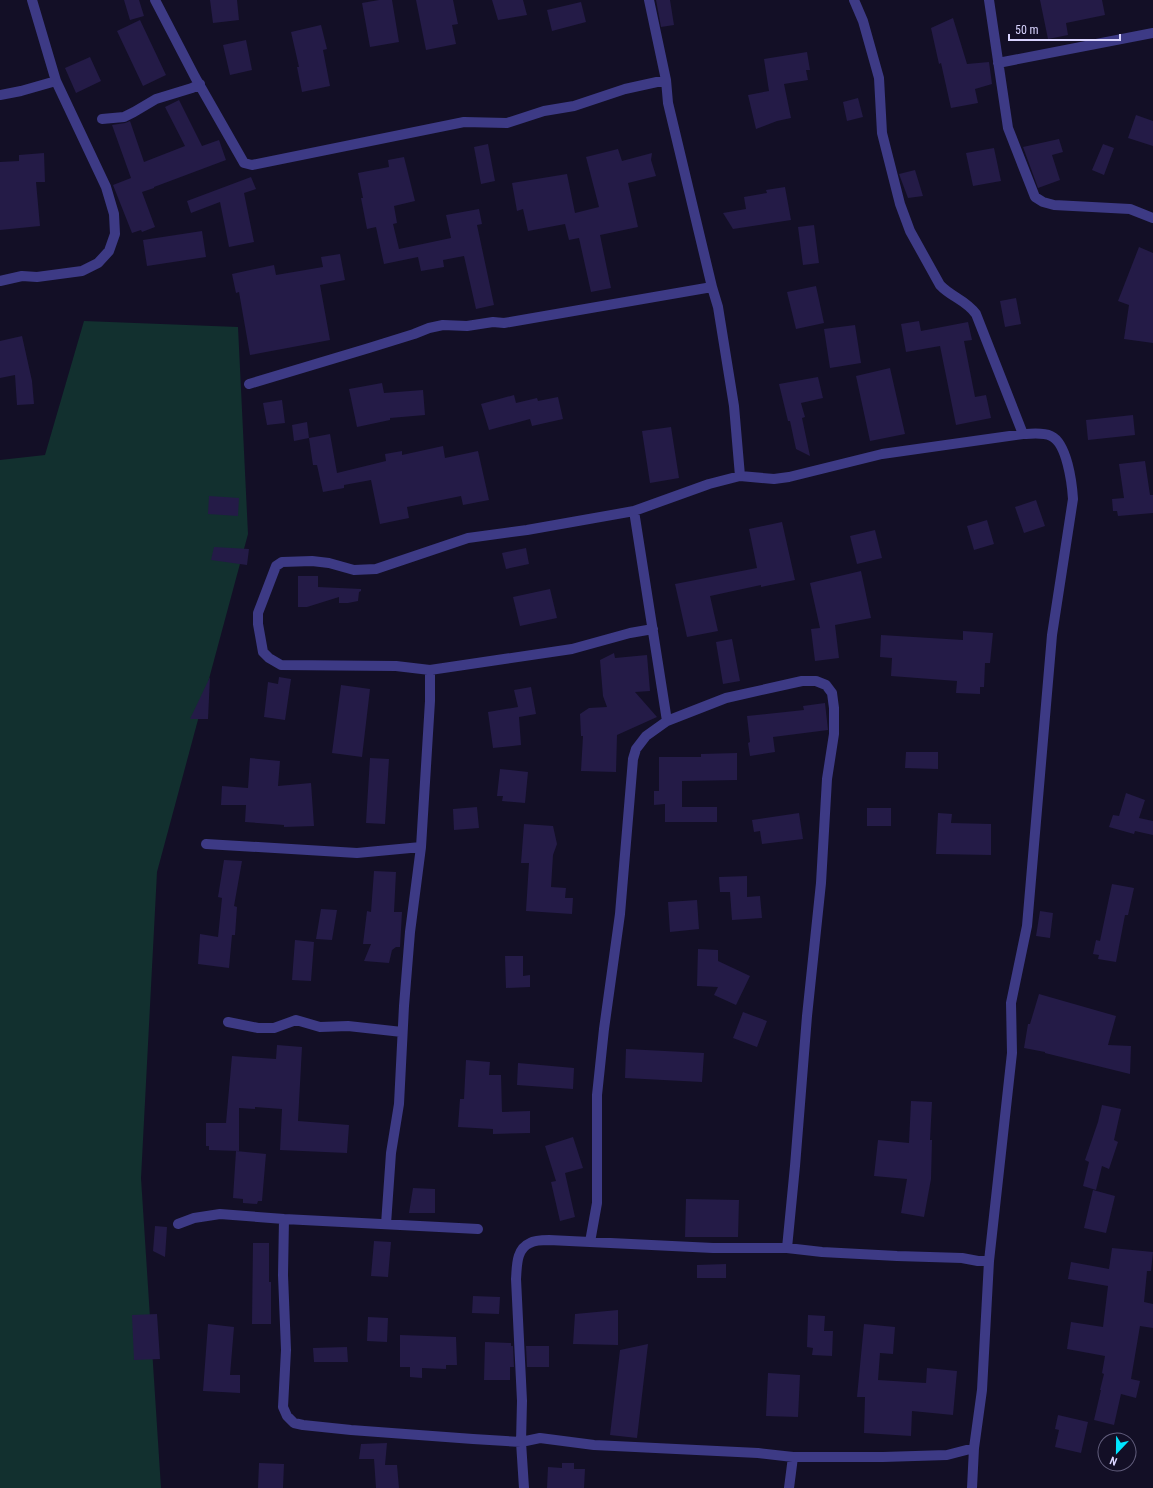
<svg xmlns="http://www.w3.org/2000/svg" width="1153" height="1488" viewBox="0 0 1153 1488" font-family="'Roboto Condensed',sans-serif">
	<rect width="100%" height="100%" fill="#130f26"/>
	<path fill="#12302f" d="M84 321 238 327 248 534 157 872 141 1178 161 1488H0V460L45 455Z"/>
	<path fill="#241b47" d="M124 0H139L144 16 130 20Z
		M210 0H237L239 20 213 23Z
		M379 0H392L399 42 370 47 362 3Z
		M416 0H453L458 24 452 25 456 44 426 50Z
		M492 0H523L527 15 498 20Z
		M656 0H670L674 25 661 27Z
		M1040 0H1102L1105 15 1066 23 1068 35 1048 39Z
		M581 2 586 22 552 31 547 10Z
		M953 18 967 64 989 62 992 84 975 89 978 103 951 108 941 63 939 64 931 28Z
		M140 20 166 75 143 86 117 31Z
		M321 25 327 49 323 50 330 86 302 92 297 67H299L291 32Z
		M246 40 252 70 230 75 223 45Z
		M807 52 810 70H806L808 80 784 84 791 118 777 121 756 129 748 95 769 91 764 59Z
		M90 57 101 81 76 93 65 68Z
		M858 98 863 117 847 121 843 102Z
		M179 100 202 146 219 140 226 160 154 187V188L142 192 155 227 142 232 141 230 132 233 113 185 131 178 112 125 125 123 130 121 144 162 185 146 165 107Z
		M1136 115 1153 121V146L1128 138Z
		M1059 139 1063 152 1052 155 1060 180 1038 188 1023 147Z
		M488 144 495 181 481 184 474 147Z
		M1103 144 1114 148 1104 175 1092 170Z
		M994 148 1001 181 973 186 966 153Z
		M618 149 622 161 652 153 651 160 656 176 628 183 638 227 600 235 611 288 591 292 579 238 569 240 565 224 528 231 523 209 517 211 512 183 567 174 575 213 599 207 586 157Z
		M44 153 45 182H36L40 226 0 230V162L19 161V155Z
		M404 157 415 201 394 206 397 223 393 224 399 249 451 238 446 215 479 209 482 224 477 225 494 305 476 309 464 256 443 260 444 267 421 271 418 257 384 264 376 227 367 229 361 198H363L358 173 389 167 388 160Z
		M915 170 923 196 908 198 899 174Z
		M251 177 256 189 244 193 254 242 229 247 220 202 191 213 187 201Z
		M785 187 791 220 733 229 723 213 746 209 744 197 767 193 766 190Z
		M814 225 819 263 803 265 798 227Z
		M202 231 206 257 147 266 143 240Z
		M1139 247 1153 253V343L1124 339 1129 305 1118 301Z
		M340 254 345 280 320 285 330 340 250 355 239 292 236 293 232 274 274 265 276 275 323 267 321 257Z
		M816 286 824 323 796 329 787 292Z
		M1016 298 1021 324 1005 327 1000 301Z
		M919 321 921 331 968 322 972 340 964 341 975 397 986 395 991 418 956 425 940 346 906 352 901 324Z
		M855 325 861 363 830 368 824 329Z
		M22 336 32 381 34 404 17 405 15 375 0 378V341Z
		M890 368 905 434 870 441 856 376Z
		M818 377 823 398 801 403 805 417 802 418 810 456 796 449 790 421H788L779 384Z
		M382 383 384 393 423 390 425 415 390 418V420L357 427 349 389Z
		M514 395 516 403 537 398 538 401 558 397 563 419 532 426 530 419 489 430 481 404Z
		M282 400 285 423 267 425 263 403Z
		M1133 415 1135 435 1088 440 1086 420Z
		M307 422 309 438 294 441 292 425Z
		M671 427 679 478 650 483 642 431Z
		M330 434 337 473 386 461 385 454 402 451V455L443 446 445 458 478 451 489 500 463 505 461 496 407 507 409 518 380 524 371 480 344 485V488L323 492 317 465H313L309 438Z
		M1145 461 1150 495H1153V513L1118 516 1117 511H1113L1112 499 1124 498 1119 464Z
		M209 496 239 498 238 516 208 514Z
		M1036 500 1045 526 1024 533 1015 507Z
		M987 520 994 544 974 550 967 526Z
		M782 522 795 580 761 587V585L710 596 718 631 687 637 675 584 757 568 749 529Z
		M875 530 882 558 857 564 850 536Z
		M214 547 249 549 247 565 211 560Z
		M526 548 529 564 506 569 502 553Z
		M861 571 871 618 835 625 839 658 815 661 811 629 820 628 810 583Z
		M298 576H318V587L361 589V591L359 592 358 601 348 603H339V597L307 607H298Z
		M550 589 557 618 520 626 513 597Z
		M963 631 993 633 990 663H985L984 687H980V694L956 693 957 681 891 676 892 658 880 657 881 635 963 640Z
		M732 639 740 681 723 684 716 642Z
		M614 653 615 658 647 655 650 691 635 692 657 717 617 735 616 772 581 771 583 736H581L580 714 589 708 607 707 603 696 600 660Z
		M210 677 208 719H190Z
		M279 677 291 679 285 720 264 717 268 682 278 684Z
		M341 685 370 689 362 757 332 753Z
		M531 687 536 714 519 717 521 745 493 748 488 712 518 707 514 690Z
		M825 703 828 730 773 737 775 752 750 756 748 743 750 742 747 716 804 710 803 706Z
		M906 752H938V769L905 768Z
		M737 753V780L682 781V807H717V822H665V804L654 805V791H659V757H701V754Z
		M250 758 280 761 278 786 311 783 314 826 284 827V825L245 822 246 805H221L222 786 248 788Z
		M370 758 389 759 385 824 366 823Z
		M500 769 528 772 525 803 502 801 503 796H497Z
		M1126 793 1145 800 1139 818 1153 821V835L1135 831 1134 834 1109 827 1113 815 1119 816Z
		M477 807 479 828 454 830 453 809Z
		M867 808H891V826H867Z
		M799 813 803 839 762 844 760 831 754 832 752 820Z
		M938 813 952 814 951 823 991 824V855L936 854Z
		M524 824 553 826 557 844 553 855 551 887 566 888 565 898H573L572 914 526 911 529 863H521Z
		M224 860 242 861 234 906 237 907 235 935H232L229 968 198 964 200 934 218 937 222 898 218 897Z
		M374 871 396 872 394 912H402L400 947H396L392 950 389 963 364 961 371 944H363L367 911 371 912Z
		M747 876V897L760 896 762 918 732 920 730 892H720L719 877Z
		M1112 884 1134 888 1128 915H1125L1116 962 1098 959 1099 955 1093 954 1096 940 1100 941Z
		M697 900 699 929 670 932 668 902Z
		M321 909 337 910 332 940 316 939Z
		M1040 911 1053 913 1050 938 1036 936Z
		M295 940 314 942 311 981 292 980Z
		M698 949 718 950V961L750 976 736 1005 714 995 718 987 697 986Z
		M505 956H523V976L530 975V987L506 988Z
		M1039 994 1116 1016 1108 1045 1131 1046 1130 1074 1045 1053V1052L1024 1048 1028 1024H1030Z
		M743 1012 767 1021 757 1047 733 1038Z
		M277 1045 302 1047 298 1121 349 1125 347 1153 280 1150 282 1109 255 1107V1109L239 1108V1151L209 1150V1146H206V1123H226L232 1056 276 1059Z
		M626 1049 704 1053 702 1082 625 1078Z
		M466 1060 490 1062 489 1075H501L502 1112 530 1111V1133L493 1134V1129L458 1127 460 1099H464Z
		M518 1063 574 1068 573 1089 517 1085Z
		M911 1101 932 1102 930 1140H932L931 1179 924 1217 901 1213 907 1179 874 1176 878 1140 909 1143Z
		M1102 1105 1121 1109 1114 1140 1118 1142 1109 1169 1102 1166 1096 1190 1083 1186 1089 1162 1085 1160 1098 1122Z
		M573 1137 583 1168 565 1173 575 1217 560 1221 551 1182 556 1181 545 1146Z
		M236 1151 266 1154 262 1201H258L257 1204 243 1203V1199L233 1198Z
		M413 1188 435 1189V1213H409Z
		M1093 1190 1115 1196 1106 1233 1084 1228Z
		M686 1199 739 1200 738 1237H685Z
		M155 1226 167 1227 165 1257 153 1251Z
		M374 1241 391 1242 388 1277 371 1276Z
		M253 1243H269V1282H271V1324H252Z
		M1112 1248 1153 1252 1151 1271H1147L1144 1302 1153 1304V1328L1140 1326 1131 1379 1140 1381 1136 1398 1121 1394 1114 1425 1094 1420 1101 1390H1100L1104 1374 1102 1373 1105 1356 1067 1349 1071 1322 1103 1327 1108 1286 1068 1279 1071 1262 1109 1269Z
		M726 1264V1278H697V1265Z
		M473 1296 500 1297 499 1314 472 1313Z
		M618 1310V1345L573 1344 575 1314Z
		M157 1314 160 1359 134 1360 132 1315Z
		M808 1315 825 1316 824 1331H833L832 1356 812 1355 813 1348 807 1347Z
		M368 1317 388 1318 387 1342 367 1341Z
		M208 1324 234 1327 230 1375H240V1393L203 1391Z
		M864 1324 895 1327 893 1354 880 1353 878 1380 926 1383 927 1368 957 1371 953 1415 912 1411 911 1436 864 1433 865 1397H857Z
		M400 1335 456 1337 457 1365H446V1369L422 1368V1378L410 1377V1367H400Z
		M485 1342 511 1343V1346H513L514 1367H510V1380H484Z
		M648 1344 637 1438 610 1435 620 1350Z
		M526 1346H549V1367H527Z
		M347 1347 348 1362H314L313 1348Z
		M768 1373 800 1375 798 1417 766 1416Z
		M1058 1415 1088 1422 1081 1453 1055 1447 1059 1430 1055 1429Z
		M387 1443 385 1465H397L399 1488H376L374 1459H359L361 1444Z
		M259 1463 284 1464 283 1488H258Z
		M562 1463H574V1469H585L584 1488H547L548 1467 562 1468Z"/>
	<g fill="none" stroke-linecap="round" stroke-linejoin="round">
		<path stroke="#3d3a85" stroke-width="10" d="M155 0 195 77 244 163 252 165 464 122 507 123 544 111 574 106 625 89 666 80
			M649 0 666 80 668 103 712 287 718 307 734 406 740 476
			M854 0 863 21 879 78 882 133 900 204 910 231 940 285C951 297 966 300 976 314L1023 434
			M989 0 1008 128 1035 197 1043 202 1054 205 1130 209 1153 218
			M998 63 1153 33
			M0 95 21 91 56 81
			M102 119 124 117 134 112 156 99 192 88 200 84
			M0 281 22 276 37 277 82 271 98 263 109 251 115 234 114 214 106 187 56 81 32 0
			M249 384 369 348 414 334 429 328 443 325 467 326 493 322 504 323 712 287
			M634 511 667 721
			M430 670 396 666 281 665 269 658 263 652 258 624V613L276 566 282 562 312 561 329 563 354 570 376 569 468 538 527 530 634 511 709 484 740 476 774 479 789 477 882 454 1023 434C1033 434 1042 432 1051 436 1067 443 1072 483 1073 499L1052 635 1027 926 1011 1003 1012 1053 989 1261 982 1390 974 1448 972 1488
			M206 844 357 853 421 847
			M228 1022 258 1028H274L296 1020 320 1027 348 1026 402 1032
			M284 1219 283 1275 286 1350 283 1407 287 1416 294 1423 303 1425 351 1430 473 1439 521 1442 540 1438 594 1445 758 1453 793 1457H883L947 1455 974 1448
			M178 1224 194 1218 220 1214 284 1219 478 1229
			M386 1224 391 1153 399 1104 404 1006 410 932 421 847 430 701V670L572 649 630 633 653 629
			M590 1242 597 1203V1095L604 1029 620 914 633 759 636 749 646 736 667 721 726 698 802 681H816L826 685 832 693 834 708V734L827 779 821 883 807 1016 795 1166 787 1248
			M524 1488 521 1442 522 1401 516 1279C517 1266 516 1249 530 1243 535 1240 543 1240 549 1240L713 1248H787L822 1252 897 1256 962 1258 978 1261H989
			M789 1488 793 1457"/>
	</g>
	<g transform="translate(1117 1452) rotate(202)"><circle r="19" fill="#130f26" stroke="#625e7d"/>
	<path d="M0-3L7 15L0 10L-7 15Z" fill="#00e5ff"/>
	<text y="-6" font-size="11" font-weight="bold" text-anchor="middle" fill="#d9d4ff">N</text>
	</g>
	<path d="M1009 34v6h111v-6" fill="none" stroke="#d9d4ff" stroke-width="2"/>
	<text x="1015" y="34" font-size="12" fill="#d9d4ff" stroke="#130f26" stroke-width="3" paint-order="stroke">50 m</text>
</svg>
